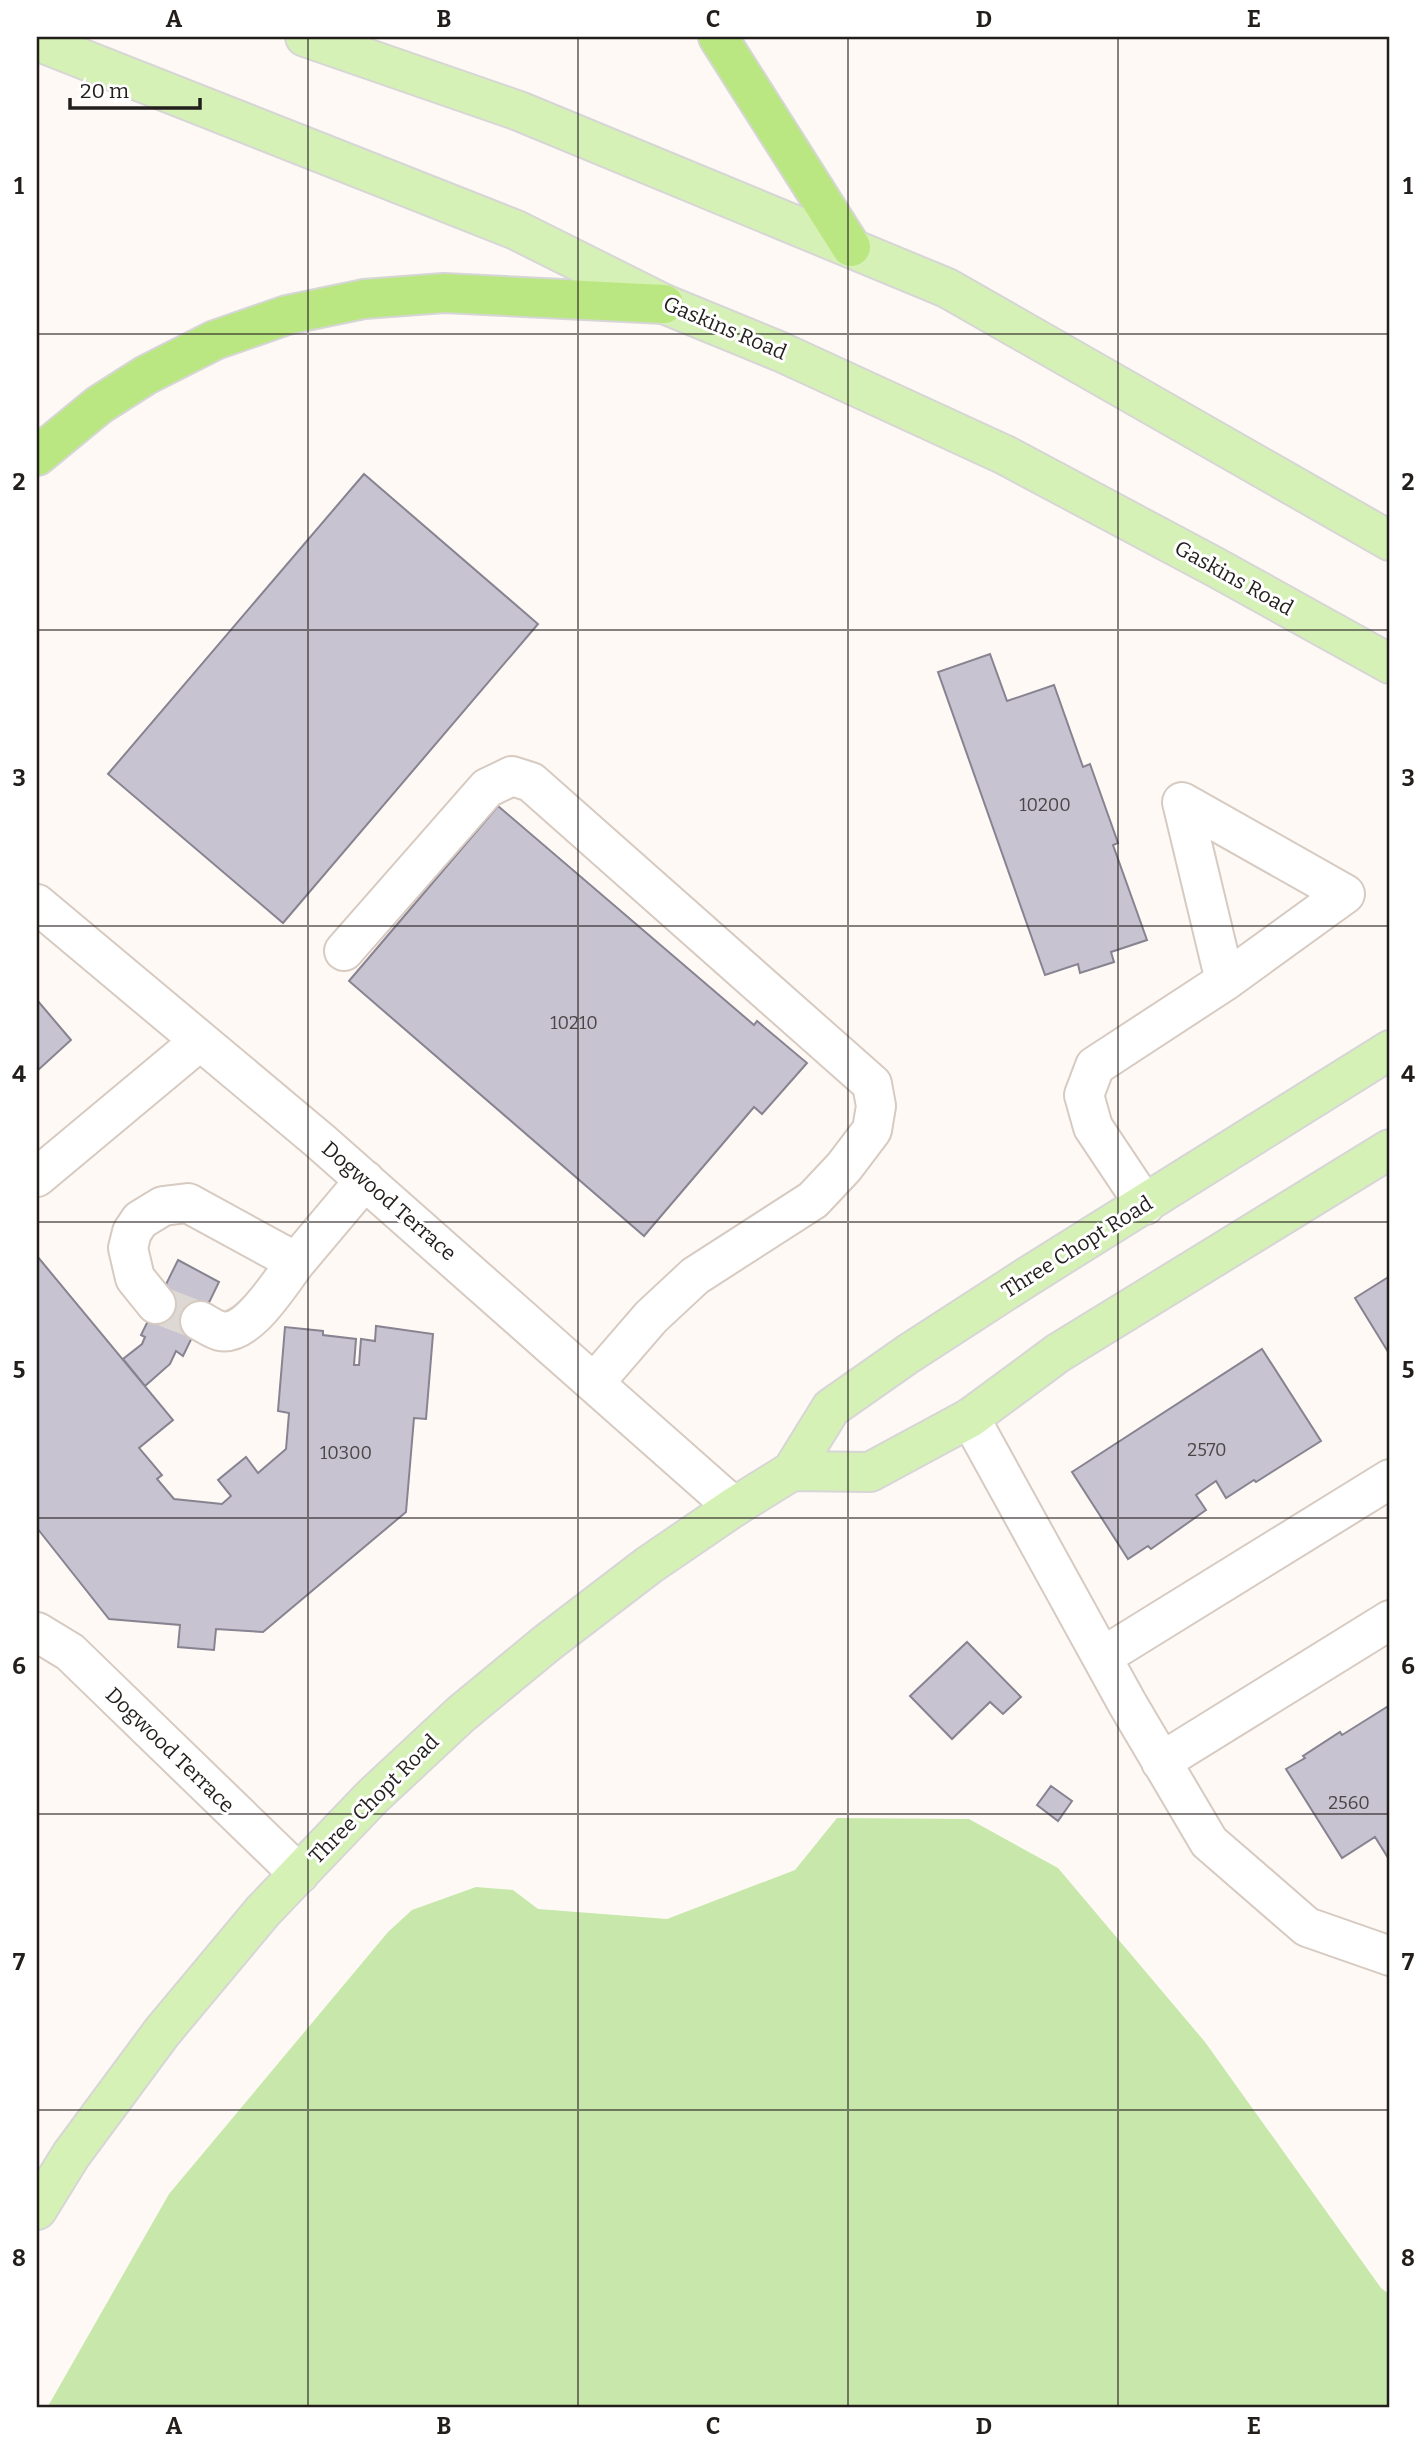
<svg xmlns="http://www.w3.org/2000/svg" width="1427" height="2445" viewBox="0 0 1427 2445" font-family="Bitter,serif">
	<rect width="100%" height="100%" fill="#fef9f5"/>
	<path fill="#c7e7ab" d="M837 1818 969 1819 1058 1868 1205 2042 1381 2288 1390 2295V2408H47L169 2194 388 1932 412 1910 476 1887 513 1890 538 1909 667 1919 795 1870Z"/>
	<path fill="#c7c3d1" stroke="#878390" stroke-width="2" d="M364 474 538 624 283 923 108 774Z
		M990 654 1007 701 1054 685 1083 767 1090 764 1118 843 1113 845 1147 940 1111 952 1114 962 1080 973 1078 964 1045 975 938 672Z
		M498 806 754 1025 757 1021 807 1063 762 1114 754 1107 644 1236 349 981Z
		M37 1000 71 1040 37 1071Z
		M37 1256 173 1420 139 1448 162 1475 157 1479 174 1499 222 1504 231 1496 218 1480 246 1457 258 1473 286 1449 289 1413 278 1411 285 1327 323 1331V1335L356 1339 354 1365H359L361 1339 375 1341 376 1326 433 1334 426 1419 414 1418 406 1512 263 1632 216 1629 214 1650 178 1647 180 1625 109 1619 37 1528Z
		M178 1260 219 1282 183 1356 176 1351 170 1364 145 1386 123 1359 142 1344 145 1337 141 1335Z
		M1390 1276V1355L1355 1298Z
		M1262 1349 1321 1441 1256 1482 1254 1480 1226 1498 1216 1481 1196 1495 1206 1510 1151 1549 1148 1546 1128 1559 1072 1472Z
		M967 1642 1021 1697 1003 1714 990 1702 952 1739 910 1696Z
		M1390 1705V1861L1375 1837 1342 1858 1286 1769 1305 1758 1303 1756 1340 1732 1342 1735Z
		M1051 1786 1072 1801 1058 1821 1037 1805Z"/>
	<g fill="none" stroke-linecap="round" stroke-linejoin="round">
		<path stroke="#ddd8d4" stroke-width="38" stroke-dasharray="38 19" stroke-linecap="butt" d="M156 1304 200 1321"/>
		<g stroke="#d7cac1" stroke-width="42">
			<path id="minor" d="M37 904 320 1141 734 1507
				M344 951 487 788 512 776 531 782 872 1084 876 1106 872 1130 844 1167 813 1200 695 1276 651 1317 594 1383
				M37 1177 200 1041
				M1145 1205 1093 1127 1084 1095 1095 1066 1225 981 1345 894 1182 802 1225 981
				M296 1262 365 1180
				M156 1304 135 1278 128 1248 132 1232 140 1220 163 1206 188 1203 296 1262C281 1281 248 1337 220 1331 213 1329 206 1324 200 1321
				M970 1418 1127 1703 1209 1842 1307 1927 1390 1956
				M37 1632 70 1652 299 1874
				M1102 1657 1390 1479
				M1161 1762 1390 1620"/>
		</g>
		<g stroke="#d7d6d6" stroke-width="42">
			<path id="major" d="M305 37 519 111 947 288 1390 541
				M37 41 516 230 664 304 781 352 1005 455 1215 567 1390 664
				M792 1471 870 1472 970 1418 1058 1353 1390 1149
				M37 2210 71 2155 162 2032 263 1911 372 1797 461 1714 547 1643 649 1565 734 1507 792 1471 831 1408 908 1354 1027 1277 1390 1050"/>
		</g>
		<g stroke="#d7d6d6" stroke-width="42">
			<path id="highway" d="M718 37 851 247
				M37 456 99 405 146 375 215 340 287 315 364 299 444 293 664 304"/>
		</g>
		<use href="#minor" stroke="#fff" stroke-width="38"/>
		<use href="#major" stroke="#d6f1b5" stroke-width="38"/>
		<use href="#highway" stroke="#bbe783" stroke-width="38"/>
	</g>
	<path fill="none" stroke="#221e1b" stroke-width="2" stroke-opacity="0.55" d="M308 37V2408M578 37V2408M848 37V2408M1118 37V2408M37 334H1390M37 630H1390M37 926H1390M37 1222H1390M37 1518H1390M37 1814H1390M37 2110H1390"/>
	<g text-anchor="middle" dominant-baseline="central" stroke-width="6" stroke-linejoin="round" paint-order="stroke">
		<g font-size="18" fill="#4b4748">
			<text x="1045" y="805">10200</text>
			<text x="574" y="1023">10210</text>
			<text x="1207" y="1450">2570</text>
			<text x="346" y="1453">10300</text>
			<text x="1349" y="1803">2560</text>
		</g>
		<g font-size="21" fill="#221e1b" stroke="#fff">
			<text transform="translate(725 328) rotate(23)">Gaskins Road</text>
			<text transform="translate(1234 578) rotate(29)">Gaskins Road</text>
			<text transform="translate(389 1201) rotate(41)">Dogwood Terrace</text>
			<text transform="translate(1077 1247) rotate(-32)">Three Chopt Road</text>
			<text transform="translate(170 1750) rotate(44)">Dogwood Terrace</text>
			<text transform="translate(374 1799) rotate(-45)">Three Chopt Road</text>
		</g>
	</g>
	<rect width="1427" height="2445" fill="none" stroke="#ffffff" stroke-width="77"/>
	<path d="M70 98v10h130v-10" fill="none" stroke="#221e1b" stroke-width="3.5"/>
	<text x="80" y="98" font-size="21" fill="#221e1b" stroke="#ffffff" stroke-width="5" paint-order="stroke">20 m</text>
	<rect x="38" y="38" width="1350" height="2368" fill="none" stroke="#221e1b" stroke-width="2.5"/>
	<g font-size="23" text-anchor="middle" font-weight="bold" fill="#221e1b">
		<text x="174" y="27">A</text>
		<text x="444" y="27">B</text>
		<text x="713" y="27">C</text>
		<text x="984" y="27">D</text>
		<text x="1254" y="27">E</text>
		<text x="19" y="194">1</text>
		<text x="1408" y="194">1</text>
		<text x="19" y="490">2</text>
		<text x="1408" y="490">2</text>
		<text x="19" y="786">3</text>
		<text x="1408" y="786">3</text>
		<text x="19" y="1082">4</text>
		<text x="1408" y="1082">4</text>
		<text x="19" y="1378">5</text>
		<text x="1408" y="1378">5</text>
		<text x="19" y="1674">6</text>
		<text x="1408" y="1674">6</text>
		<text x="19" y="1970">7</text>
		<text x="1408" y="1970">7</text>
		<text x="19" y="2266">8</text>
		<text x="1408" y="2266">8</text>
		<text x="174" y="2434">A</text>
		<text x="444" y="2434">B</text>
		<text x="713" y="2434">C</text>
		<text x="984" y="2434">D</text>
		<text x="1254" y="2434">E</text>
	</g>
</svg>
